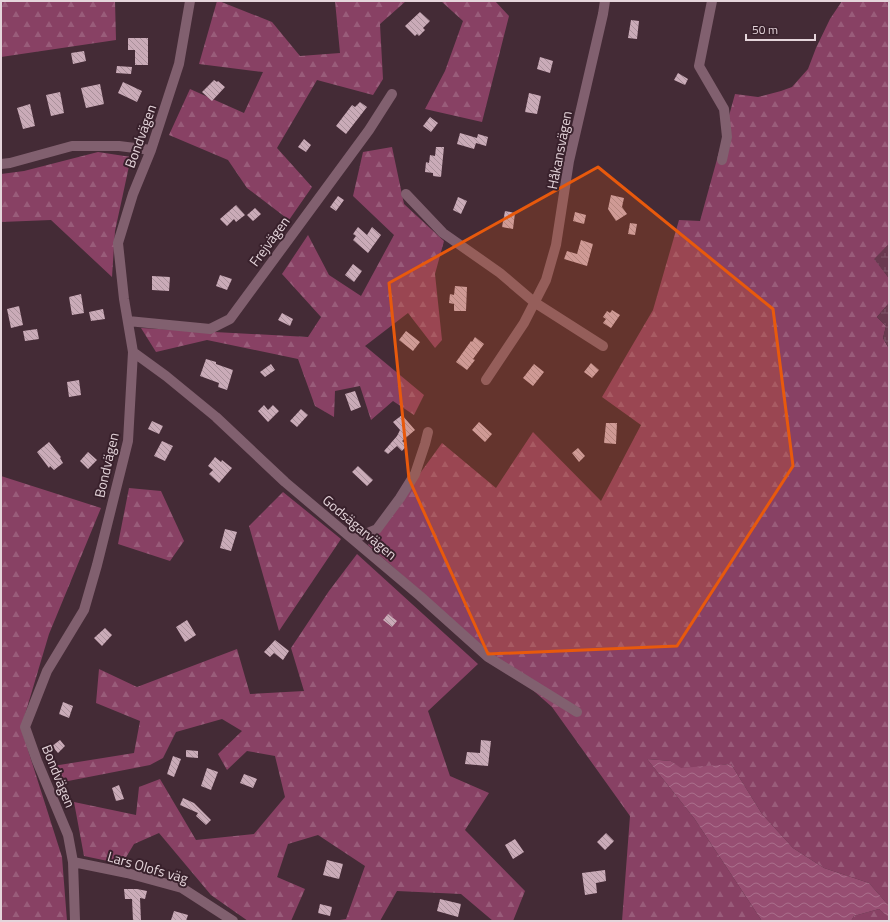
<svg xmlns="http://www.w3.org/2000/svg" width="890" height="922" viewBox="0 0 890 922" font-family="'Titillium Web',sans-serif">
	<defs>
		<pattern id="forest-firs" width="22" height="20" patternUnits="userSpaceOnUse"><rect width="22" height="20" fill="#884164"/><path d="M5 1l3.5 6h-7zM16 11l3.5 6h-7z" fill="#995c7a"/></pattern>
		<pattern id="wetland-marsh" width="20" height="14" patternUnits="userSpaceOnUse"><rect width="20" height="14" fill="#693a50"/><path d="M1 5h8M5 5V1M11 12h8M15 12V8" fill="none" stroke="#7e5669"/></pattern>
		<pattern id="water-waves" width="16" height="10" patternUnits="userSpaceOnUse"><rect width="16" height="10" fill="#974e72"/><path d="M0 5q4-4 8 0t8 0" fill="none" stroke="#aa6f8c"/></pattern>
		<pattern id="building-back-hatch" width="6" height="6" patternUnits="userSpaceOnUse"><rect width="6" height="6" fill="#caabb8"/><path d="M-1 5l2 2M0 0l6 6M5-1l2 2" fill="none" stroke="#a9909a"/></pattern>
	</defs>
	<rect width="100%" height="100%" fill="#442b36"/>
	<path fill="url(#forest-firs)" d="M1 1H115L116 40 1 57Z
		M217 1H219L272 22 300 56 340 53 335 1H406L380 24 383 79 373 95 317 80 277 148 312 187 289 220 247 188 228 160 169 135 190 89 244 113 263 72 199 64Z
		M441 1H495L509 16 482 122 425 109 445 71 463 21Z
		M842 1H889V244L875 259 888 277 889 281V303L877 317 886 326 883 338 888 347H889V906L869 883 824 868 793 848 762 814 731 764 681 769 671 761 647 759 694 818 762 921H622L630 816 552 707 368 545 442 443 496 488 533 432 601 501 641 425 602 397 653 310 679 220 700 221 735 94 758 97 781 91 792 87 808 69 816 48 830 19Z
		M392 147 404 204 444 241 435 274 442 340 435 348 408 313 365 346 424 395 414 415 393 401 371 420 360 386 335 391 334 417 315 406 298 359 207 340 156 352 141 328 308 337 321 317 282 274 308 235 329 275 361 296 394 235 353 196 363 152Z
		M98 152 131 157 115 231 112 277 51 220 1 222V174L24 171Z
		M1 476 101 508 49 634 21 728 62 857 67 921H1Z
		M129 488 161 491 184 541 170 561 118 544Z
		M283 492 341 539 279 631 249 526Z
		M357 554 478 664 428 711 450 776 489 793 465 830 525 891 513 921H493L461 894 397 891 380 921H333L346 919 365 866 318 835 288 844 277 877 305 889 291 921H248L211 895 159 833 134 844 122 864 84 856 74 802 136 815 139 787 160 779 196 840 254 834 285 797 275 756 247 751 227 770 218 754 242 731 222 719 176 732 163 758 150 765 63 782 53 766 134 753 140 721 96 703 99 669 137 687 237 649 250 694 304 691 291 648 329 591Z
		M879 909 889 918V921H851L854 916Z"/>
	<path fill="url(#wetland-marsh)" d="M889 244V281L888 277 874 259Z
		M889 303V347H888L883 338 886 326 877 317Z"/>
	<path fill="url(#water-waves)" d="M647 759 671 761 681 768 731 764 762 814 793 848 824 868 869 883 889 906V918L879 909 854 916 851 921H762L694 818Z"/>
	<path fill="url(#building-back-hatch)" d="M420 12 430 21 423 28 425 30 419 36 417 34 415 36 405 26Z
		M631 20 639 21 637 39 628 38Z
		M128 38H148V65H135V50H128Z
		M84 51 86 61 73 64 71 53Z
		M540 57 553 61 550 73 537 69Z
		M117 66 132 67 131 74 116 73Z
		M678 73 688 79 685 85 674 80Z
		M214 80 217 82 218 81 225 87 212 101 202 92Z
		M123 82 142 91 137 102 118 93Z
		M100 84 104 104 86 108 81 88Z
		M60 92 64 113 51 116 46 95Z
		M529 93 541 96 537 114 525 112Z
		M360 102 367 107 346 134 336 126 352 105 355 107Z
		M30 104 35 126 23 129 17 108Z
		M430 117 438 123 431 132 423 126Z
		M460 133 477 138 478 134 488 137 486 146 476 143 474 149 457 144Z
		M304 139 311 145 306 152 298 147Z
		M436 147H444L441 177 433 176V173L425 172 426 162 429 163 430 155 435 156Z
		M611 195 624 198 622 207 627 214 616 221 608 209Z
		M338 196 344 200 336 211 330 207Z
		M458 197 467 201 461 214 453 210Z
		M236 205 245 215 236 222 234 219 227 226 220 219Z
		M255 208 261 214 253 221 247 215Z
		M505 211 515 213 513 229 502 227Z
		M575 212 586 215 584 224 573 221Z
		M630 223 637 224 635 235 628 234Z
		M358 227 367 235 372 227 381 235 368 253 353 240 356 236 353 234Z
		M581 240 593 244 587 266 564 259 567 251 577 254Z
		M353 264 362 271 354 282 345 275Z
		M220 275 232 279 227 290 216 286Z
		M152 276 170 277 169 291 152 290Z
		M455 286 467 287 466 311H454V304L449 303 450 294 454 295Z
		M81 294 84 313 72 315 69 297Z
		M19 306 23 325 11 328 7 309Z
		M103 309 105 319 91 321 89 312Z
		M612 310 620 315 611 328 603 323 606 319 603 317 607 311 610 313Z
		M282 313 293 319 290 326 278 320Z
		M37 329 39 339 25 341 23 331Z
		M406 331 420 342 413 351 399 340Z
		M475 337 484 344 473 359 475 360 467 370 456 362 471 341 472 342Z
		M206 359 216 362V364L233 370 227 390 218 387 219 383 200 376Z
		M591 363 599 370 592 378 584 372Z
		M271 364 275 370 265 377 260 372Z
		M534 364 544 372 533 386 523 378Z
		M79 380 81 395 69 397 67 382Z
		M355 391 361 407 351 411 345 394Z
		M264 405 268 410 273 405 279 411 268 422 258 411Z
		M301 409 308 415 297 427 290 421Z
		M402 415 415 430 402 441 407 445 402 451 397 446 388 454 384 451 397 436 400 430 393 422Z
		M152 421 163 426 159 434 148 429Z
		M479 422 492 434 485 442 472 430Z
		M606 423H617L616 444 604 443Z
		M162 441 173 446 165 461 154 456Z
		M49 442 61 457 60 458 63 463 54 470 50 466 49 468 37 452Z
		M578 448 585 456 579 462 572 453Z
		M88 452 97 460 88 469 80 461Z
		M215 457 221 462 222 460 232 468 219 483 209 474 213 470 208 466Z
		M358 466 373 480 367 486 352 472Z
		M225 529 237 532 231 551 220 548Z
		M388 614 397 621 392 627 383 620Z
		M187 620 196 635 185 642 176 627Z
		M105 628 112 635 102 646 94 638Z
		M275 640 289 651 283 660 274 653 270 657 264 652Z
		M63 702 73 706 69 718 59 714Z
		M60 740 65 746 58 753 52 746Z
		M481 740 491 741 488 766 465 764 467 752 480 753Z
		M186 750 198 751V758L186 757Z
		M173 756 181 759 174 777 167 774Z
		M207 768 218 772 211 790 201 786Z
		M244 774 257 779 253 788 240 783Z
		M119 785 124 799 116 801 112 788Z
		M183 798 194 803 211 820 206 825 196 816 198 813 180 805Z
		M606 833 614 841 605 850 597 842Z
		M515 839 524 852 513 859 505 845Z
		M327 860 343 864 339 879 323 875Z
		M605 870 606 881 596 883 597 893 585 895 582 873Z
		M124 889H137L147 891 145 899 140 898 141 921H133L132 899H125Z
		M440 899 461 904 458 917 437 911Z
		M320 904 332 907 330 916 318 913Z
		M174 911 188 915 186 921H176L171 920Z"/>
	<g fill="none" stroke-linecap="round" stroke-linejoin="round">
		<path stroke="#81606f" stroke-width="10" d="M712 1 699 66 724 109 727 137 722 160
			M1 164 10 163 72 146H119L151 150
			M406 194 443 233 500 273 534 302 603 346
			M128 321 210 329 230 319 369 130 392 94
			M133 352 166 376 216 417 285 482 420 596 488 657 577 712
			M486 380 524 323 546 280 556 245 569 161 603 14 605 1
			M353 539 377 529 400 498 415 474 425 444 428 432
			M73 862 127 873 182 888 233 921
			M75 921 73 862 68 835 37 761 25 727 47 671 84 610 97 565 128 441 133 352 124 299 118 243 133 194 151 150 179 64 190 1"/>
	</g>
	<path fill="#e8590c" fill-opacity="0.2" stroke="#e8590c" stroke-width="3" stroke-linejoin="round" d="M598 167 773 309 793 466 677 646 488 654 409 479 389 283Z"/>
	<g text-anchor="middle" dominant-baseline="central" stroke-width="4" stroke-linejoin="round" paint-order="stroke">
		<g font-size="14" fill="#e5d5db" stroke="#39212c">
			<text transform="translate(140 136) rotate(-70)">Bondvägen</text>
			<text transform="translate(559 150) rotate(-79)">Håkansvägen</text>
			<text transform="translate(269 241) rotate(-54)">Frejvägen</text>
			<text transform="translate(106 465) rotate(-77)">Bondvägen</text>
			<text transform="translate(360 527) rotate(40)">Godsägarvägen</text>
			<text transform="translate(59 776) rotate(68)">Bondvägen</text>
			<text transform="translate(148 867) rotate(16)">Lars Olofs väg</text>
		</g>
	</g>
	<rect width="890" height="922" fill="none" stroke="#e5d5db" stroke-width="4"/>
	<path d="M746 34v6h69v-6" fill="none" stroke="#e5d5db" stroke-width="2"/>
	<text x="752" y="34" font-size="12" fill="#e5d5db" stroke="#39212c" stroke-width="3" paint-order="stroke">50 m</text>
</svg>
